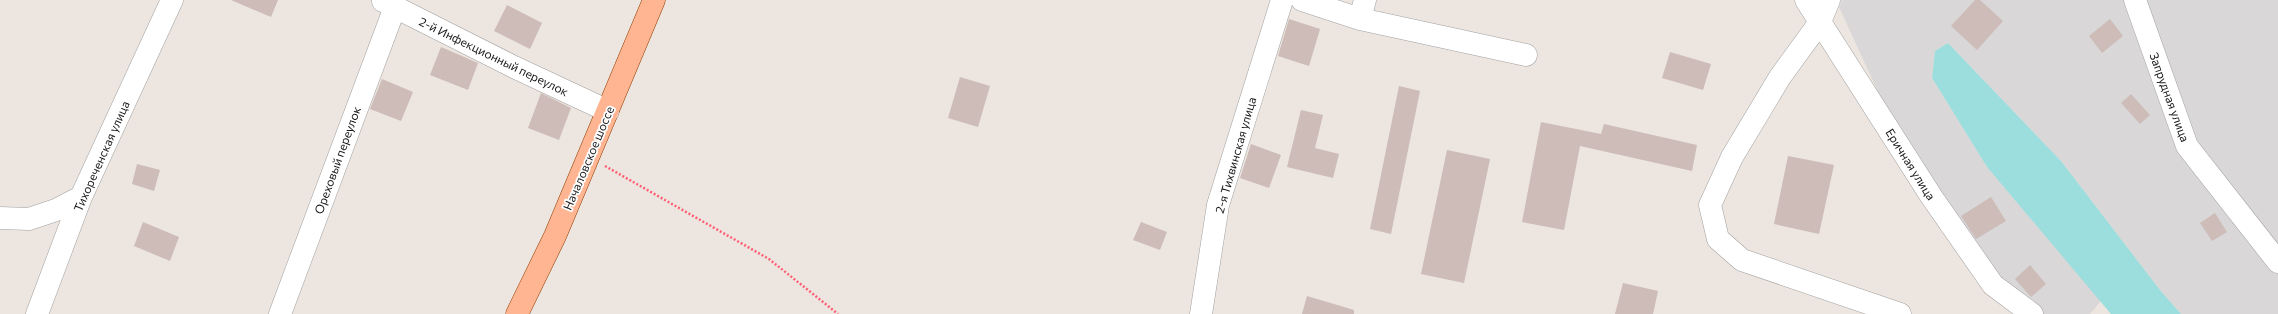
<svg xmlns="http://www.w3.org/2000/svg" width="2278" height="314" viewBox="0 0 2278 314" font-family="Commissioner,sans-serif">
	<rect width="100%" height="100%" fill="#ede5df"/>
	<path fill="#d9d7d8" d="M1842 0H2278V314H2181L2160 290 2061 161 1948 43 1935 51 1932 78 1987 167 2101 301 2090 314H2042L1996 278 1885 107 1839 7Z"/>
	<path fill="#9cdedd" d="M1948 43 2061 161 2160 290 2181 314H2111L1987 167 1932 78 1935 51Z"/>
	<path fill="#cdbcb8" d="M231 0H278L271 17Z
		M1975 0H1980L2003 21 1977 50 1951 26Z
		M507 5 542 23 530 49 494 31Z
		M1289 19 1320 29 1309 66 1278 56Z
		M2110 19 2123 36 2102 53 2089 36Z
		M441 47 478 63 468 90 430 75Z
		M1670 52 1711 64 1703 90 1662 78Z
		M960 77 990 86 978 127 948 118Z
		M382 79 413 92 401 121 370 109Z
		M1399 86 1420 91 1391 234 1370 229Z
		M541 93 571 108 559 140 528 128Z
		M2131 94 2150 115 2140 124 2121 103Z
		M1301 110 1323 115 1315 148 1339 154 1333 178 1287 167Z
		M1541 122 1601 134 1604 124 1697 145 1692 171 1580 146 1564 230 1522 222Z
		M1251 144 1281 155 1269 188 1240 178Z
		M1447 150 1490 159 1464 283 1421 274Z
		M1788 156 1834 165 1819 234 1774 224Z
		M137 164 160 170 154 191 132 184Z
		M1991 197 2006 221 1976 239 1961 216Z
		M2215 213 2227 232 2212 241 2200 223Z
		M143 222 179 237 170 261 134 246Z
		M1141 222 1167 232 1160 250 1133 240Z
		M2030 265 2046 284 2031 297 2015 279Z
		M1623 283 1658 291 1653 314H1615Z
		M1307 296 1354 310V314H1302Z"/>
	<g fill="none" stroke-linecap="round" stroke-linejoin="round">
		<g stroke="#a1a1a1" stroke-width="23">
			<path id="minor" d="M1302 0 1360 19 1365 0
				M1806 0 1931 196 1993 285 2032 314
				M1829 0 1820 22 1780 77 1732 157 1710 205 1718 239 1742 260 1900 314
				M2135 0 2187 146 2278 262
				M383 1 514 67 608 111
				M1360 19 1526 55
				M0 218 29 219 56 210 81 197
				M37 314 81 197 172 0
				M280 314 395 7
				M1201 314 1218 205 1282 0"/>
		</g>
		<g stroke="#913d00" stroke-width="23">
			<path id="major" d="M517 314 555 236 654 0"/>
		</g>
		<path stroke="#ff5e75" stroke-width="2.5" stroke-dasharray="2 2" stroke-linecap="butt" d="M605 166 769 259 838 314"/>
		<use href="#minor" stroke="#fff" stroke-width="22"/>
		<use href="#major" stroke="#ffb592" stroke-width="22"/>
	</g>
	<g text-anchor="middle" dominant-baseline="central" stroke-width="3.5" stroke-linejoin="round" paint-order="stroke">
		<g font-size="12" fill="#1a1a1a" stroke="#fff">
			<text transform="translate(494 56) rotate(26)">2-й Инфекционный переулок</text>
			<text transform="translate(2170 97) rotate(70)">Запрудная улица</text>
			<text transform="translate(1235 155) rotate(-74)">2-я Тихвинская улица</text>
			<text transform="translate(101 156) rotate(-66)">Тихореченская улица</text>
			<text transform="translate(588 158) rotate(-67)">Началовское шоссе</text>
			<text transform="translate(337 160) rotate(-70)">Ореховый переулок</text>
			<text transform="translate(1911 164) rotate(58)">Еричная улица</text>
		</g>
	</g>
</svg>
